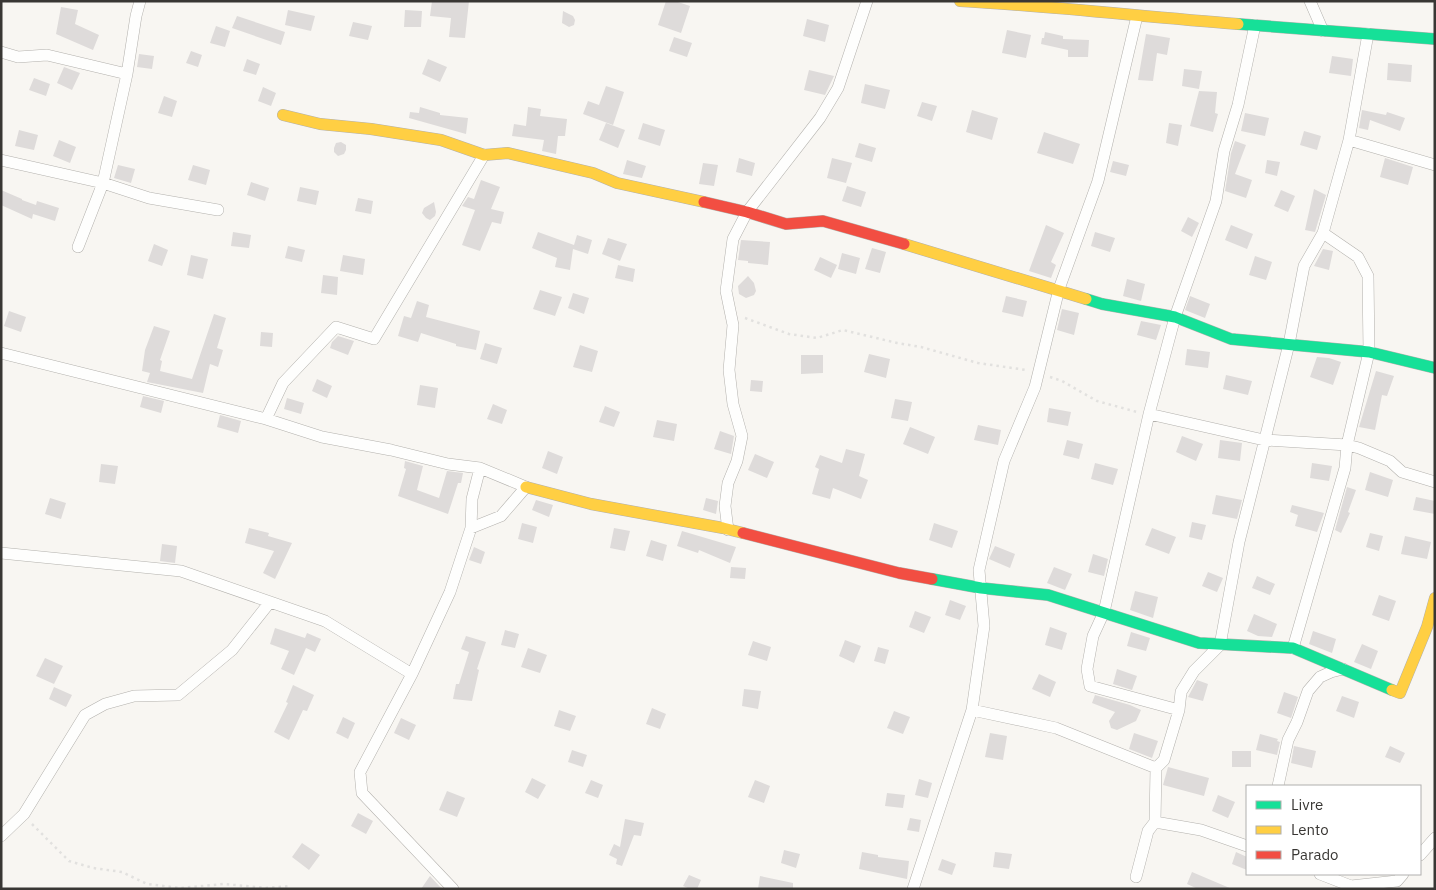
<svg xmlns="http://www.w3.org/2000/svg" width="1436" height="890" viewBox="0 0 1436 890" font-family="'IBM Plex Sans',sans-serif">
	<rect width="100%" height="100%" fill="#f8f6f2"/>
	<path fill="#dedbda" d="M432 1H469L465 38 449 37 451 18 430 16Z
		M666 1H675L690 6 681 33 658 25Z
		M61 7 78 10 75 24 99 35 93 50 56 34Z
		M288 10 315 16 311 31 285 25Z
		M405 10 422 11 421 27H404Z
		M563 11 573 16 575 20 574 25 569 27 562 23Z
		M237 16 285 32 281 45 232 28Z
		M807 19 829 25 825 42 803 36Z
		M353 22 372 26 368 40 349 36Z
		M216 26 230 31 225 47 210 43Z
		M1007 30 1031 35 1026 58 1002 53Z
		M1045 32 1063 36V39L1089 40 1088 57H1068V50L1041 44 1042 38H1044Z
		M1146 34 1170 38 1167 55 1157 53 1153 81 1138 80Z
		M674 37 692 43 687 57 669 51Z
		M191 51 202 55 198 67 186 63Z
		M139 54 154 56 152 69 137 67Z
		M1332 56 1353 59 1351 76 1329 73Z
		M247 59 260 64 256 75 243 71Z
		M428 59 447 67 440 82 422 74Z
		M1388 63 1412 65 1411 82 1387 80Z
		M64 67 80 73 72 90 57 83Z
		M1184 69 1202 71 1199 89 1182 86Z
		M809 70 834 76 825 95 804 90Z
		M34 78 50 84 46 96 29 90Z
		M865 84 890 90 885 109 861 103Z
		M606 86 624 92 613 125 583 114 588 101 599 105Z
		M263 87 276 93 271 106 258 101Z
		M1199 91 1217 92 1215 113 1218 114 1213 132 1190 126Z
		M164 96 177 101 172 117 158 113Z
		M922 102 937 106 932 121 917 116Z
		M420 107 440 113V115L468 118 466 134 409 118 410 112 419 113Z
		M528 107 541 109 540 116 567 119 565 136H558L556 154 542 151 544 140 512 136 514 124 526 126Z
		M972 110 998 118 992 140 966 132Z
		M1362 110 1386 115 1387 112 1405 118 1400 131 1370 120 1368 130 1359 128Z
		M1245 113 1269 118 1265 136 1241 131Z
		M606 123 625 130 618 148 599 140Z
		M643 123 665 130 660 146 638 139Z
		M1169 123 1182 125 1178 146 1166 143Z
		M19 130 38 135 34 150 15 146Z
		M1304 131 1321 136 1317 150 1300 145Z
		M1044 132 1080 144 1073 164 1037 153Z
		M59 140 76 147 70 163 53 156Z
		M1235 141 1246 145 1235 174 1252 180 1246 198 1225 191 1231 153Z
		M341 142 346 145V150L344 154 338 156 334 152V148L336 143Z
		M859 143 876 148 872 162 855 157Z
		M739 158 755 163 752 176 736 172Z
		M832 158 852 163 846 183 827 178Z
		M1385 158 1413 167 1408 185 1380 177Z
		M627 160 646 166 642 178 623 174Z
		M1267 160 1280 162 1277 176 1265 173Z
		M1113 161 1129 165 1126 176 1110 172Z
		M703 163 718 165 714 186 699 184Z
		M118 165 135 169 131 183 114 178Z
		M193 165 210 170 206 185 188 180Z
		M481 180 500 187 491 209 504 212 501 224 492 222 480 251 462 245 475 210 462 206 468 197 474 199Z
		M251 182 269 188 265 201 247 195Z
		M847 186 866 192 861 207 842 201Z
		M300 187 319 191 316 205 297 201Z
		M1314 189 1326 195 1315 232 1305 230Z
		M1 190 22 199V200L36 205 37 201 59 208 55 221 33 214 32 219 1 205Z
		M1281 190 1295 196 1288 212 1274 206Z
		M358 198 373 201 371 214 355 211Z
		M434 202 436 212 435 216 430 220 426 218 422 213 424 208Z
		M1188 217 1199 223 1192 237 1181 231Z
		M1046 225 1064 233 1051 262 1056 265 1051 278 1029 271Z
		M1231 225 1253 234 1247 249 1225 240Z
		M233 232 251 235 249 248 231 246Z
		M538 232 574 245 577 235 592 240 588 254 573 249 570 270 555 267 557 258 532 248Z
		M1095 232 1115 238 1110 252 1091 246Z
		M608 238 627 244 620 261 602 254Z
		M741 240 770 242 768 265 748 263V261L738 260Z
		M154 244 168 250 162 266 148 261Z
		M288 246 305 250 302 262 285 258Z
		M872 248 886 252 880 273 865 269Z
		M1323 249 1333 251 1329 270 1314 266Z
		M842 253 860 258 856 274 838 269Z
		M191 255 208 259 203 279 187 275Z
		M343 255 365 259 363 275 340 271Z
		M1255 256 1272 262 1266 280 1249 275Z
		M820 257 837 265 831 278 814 270Z
		M618 265 635 269 633 282 615 278Z
		M323 275 338 277 337 295 321 293Z
		M748 276 754 283 756 291 754 295 746 298 739 294 738 286Z
		M1127 279 1145 284 1141 301 1123 296Z
		M540 290 562 297 555 316 533 309Z
		M573 293 589 298 584 314 568 308Z
		M1006 296 1027 301 1023 317 1002 312Z
		M1190 296 1210 304 1205 318 1185 310Z
		M417 301 429 305 426 317 480 331 476 350 456 346V344L421 333 418 342 398 336 404 316 411 318Z
		M1062 309 1079 313 1074 335 1057 330Z
		M9 311 26 317 21 332 4 326Z
		M214 314 226 318 217 348 223 350 218 367 210 364 203 393 147 382 150 373 142 371 145 350 154 326 170 331 160 360 162 361 160 371 192 379Z
		M1141 321 1161 325 1156 340 1137 335Z
		M261 332 273 333 272 347 260 346Z
		M338 336 354 341 348 355 330 348 332 342Z
		M485 343 502 348 497 364 480 359Z
		M580 345 598 351 592 372 573 367Z
		M1187 349 1210 352 1208 368 1185 365Z
		M869 354 890 359 886 378 864 372Z
		M801 355H823V373L801 374Z
		M1317 357 1329 358 1341 362 1333 385 1310 377Z
		M1376 371 1394 376 1387 396 1382 395 1375 430 1359 427Z
		M1226 375 1252 381 1248 395 1223 389Z
		M317 379 332 386 327 398 312 391Z
		M751 380 763 381 762 392 750 391Z
		M420 385 438 388 435 408 417 405Z
		M143 396 164 401 161 413 140 407Z
		M287 398 304 403 301 414 284 409Z
		M895 399 912 402 908 421 891 418Z
		M493 404 507 410 502 424 487 419Z
		M605 406 620 412 614 427 599 422Z
		M1049 408 1071 412 1068 426 1047 422Z
		M220 415 241 421 238 433 217 427Z
		M657 420 677 424 674 441 653 437Z
		M978 425 1001 430 998 445 974 440Z
		M910 427 935 437 928 454 903 444Z
		M720 431 734 436 731 454 714 449Z
		M1182 436 1203 444 1196 461 1176 452Z
		M1067 440 1083 444 1079 459 1063 455Z
		M1220 440 1242 443 1240 461 1218 458Z
		M846 449 865 454 859 476 868 480 861 499 833 488 830 499 812 494 819 469 815 467 820 455 842 463Z
		M548 451 563 457 557 474 542 468Z
		M755 454 774 462 767 478 748 470Z
		M405 461 423 466 417 490 439 498 447 471 463 473 461 483H458L448 514 398 496 406 469 404 468Z
		M1095 463 1118 469 1113 485 1091 479Z
		M1312 463 1332 466 1329 481 1310 478Z
		M101 464 118 466 115 484 99 482Z
		M1370 472 1393 480 1388 497 1365 490Z
		M1347 487 1356 490 1348 512 1350 513 1341 533 1335 530Z
		M1216 495 1242 500 1237 519 1212 514Z
		M1416 497 1435 501V514L1413 510Z
		M50 498 66 503 61 519 45 514Z
		M706 498 718 501 716 514 703 510Z
		M536 500 553 505 549 517 532 510Z
		M1292 505 1324 513 1317 532 1295 526 1298 515 1290 512Z
		M1192 522 1206 525 1202 540 1189 537Z
		M522 523 537 527 533 543 518 539Z
		M934 523 958 531 952 548 929 540Z
		M249 528 269 533 268 536 292 543 275 579 263 573 274 551 245 543Z
		M614 528 630 531 625 551 610 548Z
		M1152 528 1176 537 1169 554 1145 545Z
		M682 531 736 547 730 563 699 550 698 553 677 546Z
		M1370 533 1383 536 1379 551 1366 547Z
		M1405 536 1431 542 1427 559 1401 554Z
		M651 540 667 545 663 561 646 556Z
		M162 544 177 546 175 563 160 561Z
		M995 546 1015 554 1010 568 989 559Z
		M474 547 485 552 481 564 469 560Z
		M1093 554 1108 559 1104 576 1088 572Z
		M731 567 746 568 745 579 730 578Z
		M1054 567 1072 574 1065 590 1047 583Z
		M1208 572 1223 578 1217 592 1202 586Z
		M1257 576 1275 584 1270 595 1252 588Z
		M1135 591 1158 597 1153 618 1130 610Z
		M1379 595 1396 601 1389 621 1372 615Z
		M950 600 966 606 960 620 945 615Z
		M915 611 931 617 924 633 909 627Z
		M1254 614 1277 624 1272 637 1258 636 1247 631Z
		M1050 627 1067 633 1062 650 1045 645Z
		M275 628 305 638 307 633 321 639 315 652 306 648 294 675 281 669 289 651 270 644Z
		M505 630 519 634 515 648 501 645Z
		M1313 631 1336 639 1332 653 1309 644Z
		M1131 632 1150 638 1146 651 1127 646Z
		M466 636 486 642 477 669 479 670 472 701 453 699 456 684H459L469 652 461 649Z
		M845 640 861 646 854 663 839 656Z
		M753 641 771 647 767 661 748 655Z
		M1362 644 1378 651 1371 669 1354 662Z
		M878 647 889 650 885 664 874 661Z
		M528 648 547 655 540 673 521 667Z
		M45 658 63 666 54 684 36 676Z
		M1117 669 1137 676 1132 690 1113 684Z
		M1039 674 1056 682 1050 697 1032 689Z
		M1197 680 1208 684 1203 701 1188 697Z
		M293 685 314 695 307 711 303 710 289 740 274 732 288 703 286 702Z
		M54 687 72 695 66 707 49 699Z
		M744 689 761 691 758 709 742 706Z
		M1284 692 1298 697 1291 718 1277 713Z
		M1095 695 1130 705 1141 710 1136 721 1117 730 1111 728 1109 721 1115 712 1092 703Z
		M1342 696 1359 702 1354 718 1336 711Z
		M652 708 666 714 660 729 646 724Z
		M559 710 576 716 570 731 554 726Z
		M894 711 910 717 903 734 887 728Z
		M343 717 355 723 348 739 336 733Z
		M401 718 416 725 409 740 394 733Z
		M990 733 1007 736 1003 760 985 757Z
		M1134 733 1158 741 1152 758 1129 749Z
		M1260 734 1278 739 1277 741 1280 742 1277 755 1256 750Z
		M1294 746 1316 751 1312 768 1291 763Z
		M1390 746 1405 753 1400 763 1385 757Z
		M572 750 587 755 583 767 568 762Z
		M1232 751H1251V767H1232Z
		M1168 767 1209 778 1204 796 1163 785Z
		M532 778 546 785 538 799 525 792Z
		M919 779 932 783 928 798 915 795Z
		M591 780 603 785 598 798 585 793Z
		M755 780 770 786 764 803 748 797Z
		M447 791 465 798 457 817 439 810Z
		M887 793 905 795 903 808 885 806Z
		M1218 795 1235 802 1228 818 1212 811Z
		M358 813 373 821 366 834 351 826Z
		M910 818 921 820 919 832 907 830Z
		M625 819 644 823 641 836 634 835 622 866 616 864 617 859 609 855 614 844 620 847Z
		M302 843 320 855 309 870 292 857Z
		M784 850 800 854 796 868 781 863Z
		M862 852 878 855V857L909 861 907 879 859 869Z
		M995 852 1012 854 1009 869 993 867Z
		M1236 852 1247 857V870L1232 864Z
		M942 859 956 864 952 875 938 870Z
		M1192 872 1232 889H1198L1187 884Z
		M689 875 701 880 697 889H690L683 886Z
		M430 876 442 889H421Z
		M760 876 793 883V889H758Z"/>
	<g fill="none" stroke-linecap="round" stroke-linejoin="round">
		<g stroke="#b3b1ad" stroke-width="12">
			<path id="street" d="M1310 1 1323 31
				M1 52 18 57 47 55 127 74
				M1349 140 1435 165
				M1 160 103 183 149 198 218 210
				M78 247 103 183 127 74 136 16 140 1
				M1 353 266 419 322 437 391 450 448 464 480 468 526 487 501 516 471 528
				M1149 414 1264 440 1347 445 1359 448 1390 461 1402 472 1435 482
				M266 419 283 383 336 327 374 339 484 155
				M728 530 725 506 728 483 737 461 742 436 733 404 729 370 733 325 726 291 733 239 747 212 820 118 838 88 867 1
				M1 553 181 571 325 621 412 674
				M1293 648 1345 468 1347 445 1369 352 1368 276 1358 257 1323 233
				M972 710 1056 728 1156 768 1155 822 1148 831 1136 877
				M1179 710 1090 686 1087 669 1093 636 1104 612 1149 414 1175 317 1216 201 1224 151 1238 105 1255 25
				M1156 768 1164 760 1179 710 1181 692 1194 671 1220 645 1239 542 1289 344 1304 266 1323 233 1349 140 1368 34
				M1278 786 1288 740 1297 722 1308 691 1320 677 1331 672 1343 669
				M1155 822 1201 830 1247 846
				M1 836 24 814 85 715 105 704 134 696 178 695 232 650 270 602
				M1420 855 1435 838
				M1320 874 1351 886 1397 881 1403 874
				M453 889 362 793 360 772 412 674 450 592 471 528 472 499 480 468
				M913 889 972 710 984 626 979 570 1004 461 1035 387 1059 289 1098 181 1137 16"/>
		</g>
		<g stroke="#b3b1ad" stroke-width="12">
			<path id="fast" d="M1238 24 1435 39
				M1086 299 1102 304 1175 317 1231 339 1369 352 1435 368
				M932 579 981 588 1048 595 1199 643 1293 648 1392 690"/>
		</g>
		<g stroke="#b3b1ad" stroke-width="12">
			<path id="slow" d="M960 1C1053 6 1145 17 1238 24
				M283 115 320 124 371 129 441 140 484 155 508 153 593 173 617 183 704 202
				M904 244 1086 299
				M526 487 591 504 723 528 743 533
				M1392 690 1400 693 1427 627 1435 598"/>
		</g>
		<g stroke="#b3b1ad" stroke-width="12">
			<path id="jam" d="M704 202 747 212 786 224 823 221 904 244
				M743 533 899 573 932 579"/>
		</g>
		<path stroke="#e2e1df" stroke-width="2.5" stroke-dasharray="2.5 4" stroke-linecap="butt" d="M745 318 789 334 817 338 843 330 897 343 921 347 978 363 1026 370
			M1050 377 1062 381 1097 401 1137 412
			M32 824 69 861 93 868 122 872 147 884 180 888 224 884 266 888 291 886"/>
		<use href="#street" stroke="#fefefd" stroke-width="11"/>
		<use href="#fast" stroke="#16e098" stroke-width="11"/>
		<use href="#slow" stroke="#ffcf43" stroke-width="11"/>
		<use href="#jam" stroke="#f24e42" stroke-width="11"/>
	</g>
	<rect width="1436" height="890" fill="none" stroke="#393734" stroke-width="5"/>
	<rect x="1246" y="785" width="175" height="90" fill="#ffffff" stroke="#b0afae"/>
	<rect x="1256" y="801" width="25" height="8" fill="#16e098" stroke="#b0afae"/>
	<text x="1291" y="810" font-size="15" fill="#393734">Livre</text>
	<rect x="1256" y="826" width="25" height="8" fill="#ffcf43" stroke="#b0afae"/>
	<text x="1291" y="835" font-size="15" fill="#393734">Lento</text>
	<rect x="1256" y="851" width="25" height="8" fill="#f24e42" stroke="#b0afae"/>
	<text x="1291" y="860" font-size="15" fill="#393734">Parado</text>
</svg>
